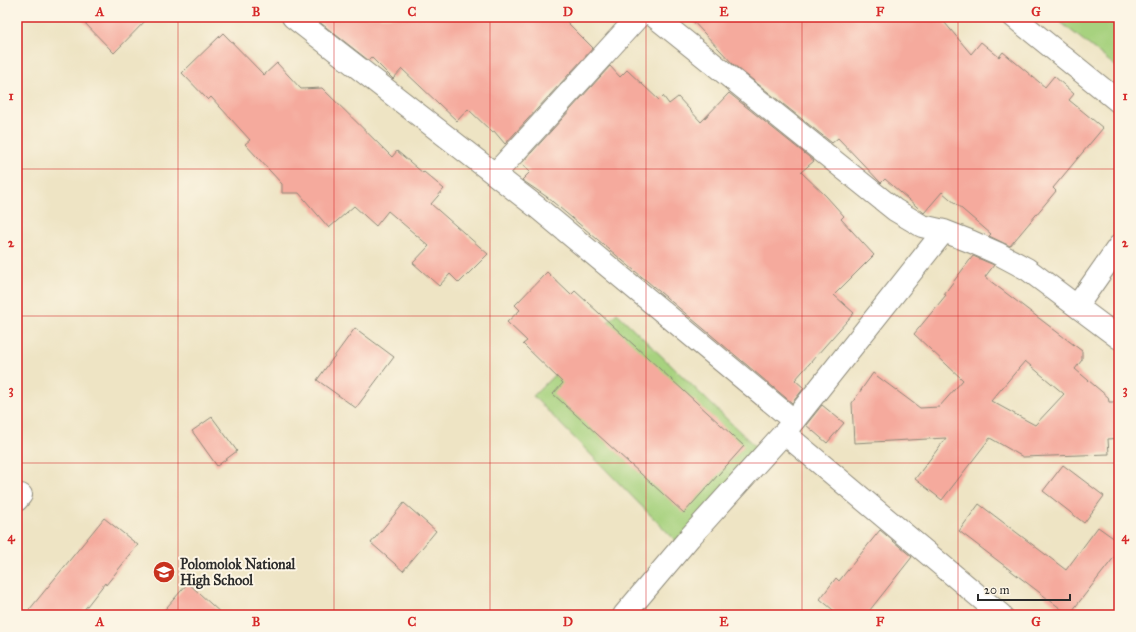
<svg xmlns="http://www.w3.org/2000/svg" width="1136" height="632" viewBox="0 0 1136 632" font-family="'IM FELL Great Primer',serif">
	<rect width="100%" height="100%" fill="#fcf5e5"/>
	<filter id="ink" filterUnits="userSpaceOnUse"><feTurbulence type="fractalNoise" baseFrequency=".025" numOctaves="2"/><feDisplacementMap in="SourceGraphic" scale="8" xChannelSelector="R" yChannelSelector="G"/><feConvolveMatrix kernelMatrix="1 2 1 2 8 2 1 2 1" color-interpolation-filters="sRGB"/></filter>
	<filter id="wash" filterUnits="userSpaceOnUse"><feTurbulence type="fractalNoise" baseFrequency=".012" numOctaves="4" result="noise"/><feDisplacementMap in="SourceGraphic" scale="16" xChannelSelector="R" yChannelSelector="G"/><feGaussianBlur stdDeviation="0.9" result="paint"/><feColorMatrix in="noise" values="0 0 0 0 0 0 0 0 0 0 0 0 0 0 0 0 0 1.4 0 .05"/><feComposite in="paint" operator="in"/></filter>
	<g filter="url(#wash)">
		<rect width="100%" height="100%" fill="#eee4c4"/>
		<path fill="#a7d27f" stroke="#697e55" d="M1054 17H1119V69Z
			M617 313 763 454 680 545 533 396Z"/>
		<g id="blocks">
			<path fill="#f5aa9d" fill-rule="evenodd" d="M79 17H149L114 53Z
				M313 17H562L593 48 505 144 494 131 493 133 468 109 457 121 402 69 393 79 371 57 368 60Z
				M689 17H940L971 54 981 42 999 57 1003 52 1045 87 1054 76 1074 94 1069 100 1103 128 1053 188 1056 191 1010 246 989 236 991 234 942 192 924 213 885 179 881 183 838 138 832 143 734 65Z
				M223 33 264 75 277 63 301 89 322 88 392 157 397 151 423 173 424 172 444 189 431 204 488 254 459 283 450 274 439 286 413 263 429 246 388 211 376 226 354 206 329 228 299 193H282V184L245 144 250 140 211 97 208 100 182 73Z
				M610 66 620 77 627 70 659 100 663 96 669 104 678 97 701 122 729 93 814 161 801 172 826 196 844 216 841 219 874 255 834 295 854 313 795 380 804 388 792 403 547 197 522 180 530 172 522 163Z
				M973 256 994 265 985 277 1082 351V360L1075 369 1108 397 1109 402H1119V438L1108 439 1109 454 1023 457 990 438 942 500 915 479 946 438 854 443 852 403 873 373 920 408 939 407 963 380 914 334 946 295 944 294ZM1025 361 1064 394 1035 425 991 401Z
				M547 272 571 295 575 291 744 446 684 513 553 394 563 383 523 344 527 341 507 322 520 310 515 305Z
				M355 328 394 357 356 408 317 380Z
				M822 405 844 423 827 443 806 425Z
				M212 417 237 451 217 466 192 431Z
				M1063 465 1104 496 1084 523 1043 491Z
				M404 503 436 531 403 571 371 543Z
				M979 504 1066 570 1098 527 1119 542V551L1069 615 959 531Z
				M104 518 138 545 106 585 105 583 80 615H25Z
				M880 530 912 557 866 615H839L820 599 836 578 839 581Z
				M188 583 223 615H160Z"/>
		</g>
	</g>
	<g filter="url(#ink)">
		<use href="#blocks" fill-opacity="0" stroke="#8c8878" stroke-width="1"/>
		<g fill="none" stroke-linecap="round" stroke-linejoin="round">
			<g stroke="#8c8878" stroke-width="24">
				<path id="minor" d="M293 17 538 208 793 420
					M655 17 895 210 922 226 944 231 972 242 997 253 1027 269 1119 338
					M1014 17 1119 102
					M495 174 638 17
					M1077 306 1119 246
					M784 433 1001 615
					M17 500 21 495
					M624 615 690 537 784 433 944 231"/>
			</g>
			<use href="#minor" stroke="#fff" stroke-width="22"/>
		</g>
	</g>
	<path fill="none" stroke="#d62828" stroke-width="1" stroke-opacity="0.55" d="M178 17V615M334 17V615M490 17V615M646 17V615M802 17V615M958 17V615M17 169H1119M17 316H1119M17 463H1119"/>
	<defs>
		<g id="school-disc" transform="scale(1.15)"><circle r="9.5" fill="#c8321e" stroke="#fcf5e5"/><path d="M0-5L7-2L0 1L-7-2ZM-4 1L0 2.5L4 1V4Q0 6-4 4Z" fill="#fff"/></g>
	</defs>
	<g fill-rule="evenodd">
		<use href="#school-disc" x="164" y="572"/>
	</g>
	<g text-anchor="middle" dominant-baseline="central" stroke-width="4" stroke-linejoin="round" paint-order="stroke">
		<g font-size="14" font-weight="bold" fill="#2b2b2b" stroke="#fcf5e5" text-anchor="start">
			<text x="180" y="564">Polomolok National<tspan x="180" dy="16">High School</tspan></text>
		</g>
	</g>
	<rect width="1136" height="632" fill="none" stroke="#fcf5e5" stroke-width="44"/>
	<path d="M978 594v6h92v-6" fill="none" stroke="#2b2b2b" stroke-width="2"/>
	<text x="984" y="594" font-size="12" fill="#2b2b2b" stroke="#fcf5e5" stroke-width="3" paint-order="stroke">20 m</text>
	<rect x="22" y="22" width="1092" height="588" fill="none" stroke="#d62828" stroke-width="1.5"/>
	<g font-size="13" text-anchor="middle" font-weight="bold" fill="#d62828">
		<text x="100" y="16">A</text>
		<text x="256" y="16">B</text>
		<text x="412" y="16">C</text>
		<text x="568" y="16">D</text>
		<text x="724" y="16">E</text>
		<text x="880" y="16">F</text>
		<text x="1036" y="16">G</text>
		<text x="11" y="100">1</text>
		<text x="1125" y="100">1</text>
		<text x="11" y="247">2</text>
		<text x="1125" y="247">2</text>
		<text x="11" y="394">3</text>
		<text x="1125" y="394">3</text>
		<text x="11" y="541">4</text>
		<text x="1125" y="541">4</text>
		<text x="100" y="626">A</text>
		<text x="256" y="626">B</text>
		<text x="412" y="626">C</text>
		<text x="568" y="626">D</text>
		<text x="724" y="626">E</text>
		<text x="880" y="626">F</text>
		<text x="1036" y="626">G</text>
	</g>
</svg>
